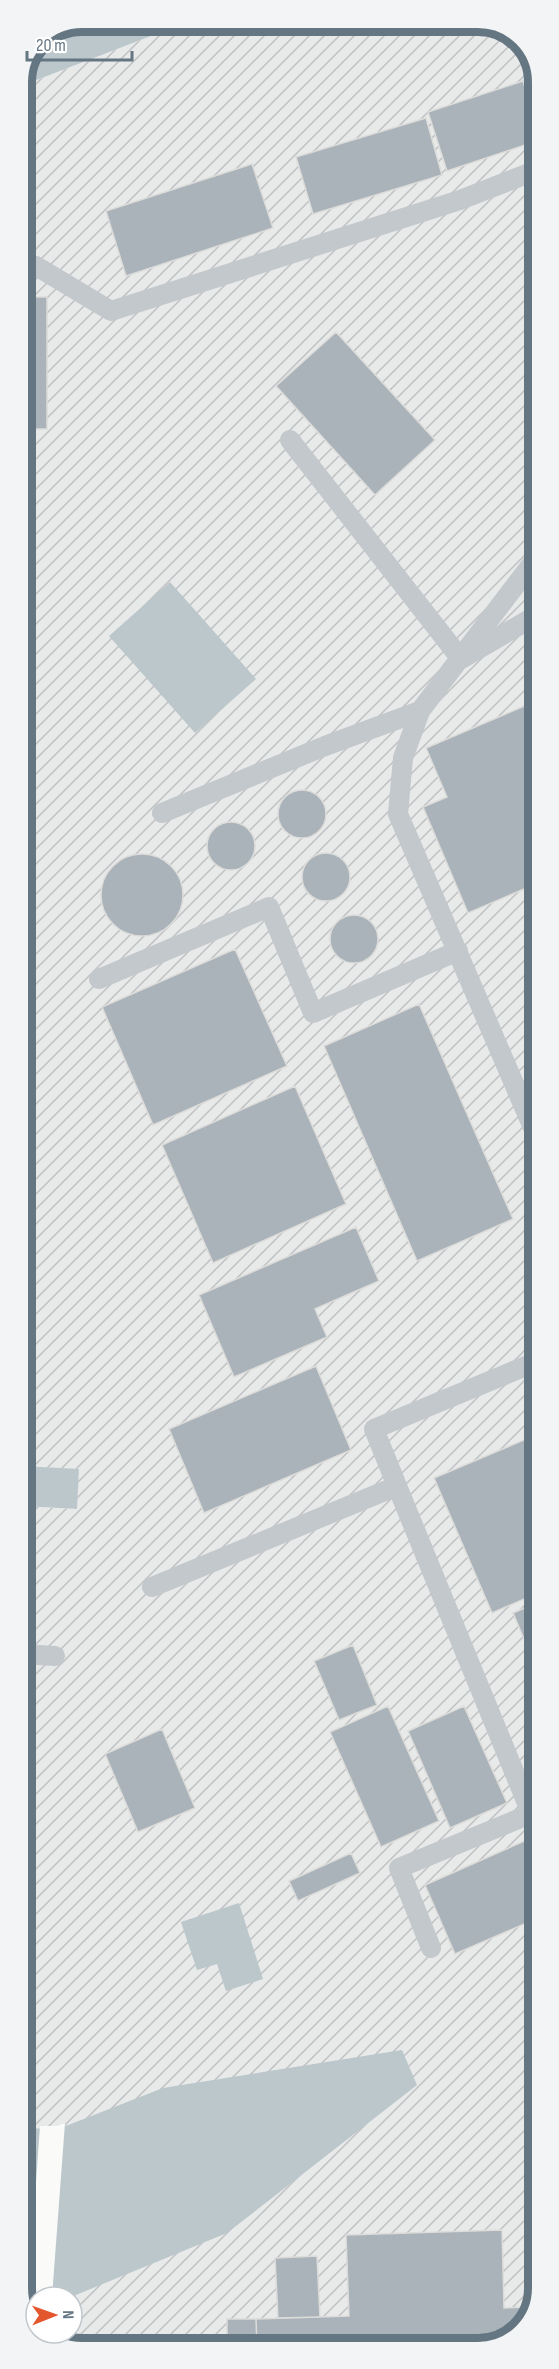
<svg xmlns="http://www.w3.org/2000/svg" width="559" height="2369" viewBox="0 0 559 2369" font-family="'Sofia Sans Condensed',sans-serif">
	<defs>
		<pattern id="industrial-furrows" width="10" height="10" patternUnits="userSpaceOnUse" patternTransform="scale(1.5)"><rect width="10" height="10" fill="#e8e9e9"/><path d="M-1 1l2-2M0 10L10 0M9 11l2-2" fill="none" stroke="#c0c1c2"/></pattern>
	</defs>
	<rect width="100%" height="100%" fill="#fafaf8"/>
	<path fill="url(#industrial-furrows)" d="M190 21H485L520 38 537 70 538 2288 523 2327 489 2347 74 2348 44 2333H72V2297H36V2325L22 2299V1506L76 1509 79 1470 22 1466 33 1291 22 1245 21 86Z"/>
	<path fill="#bbc7cb" d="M81 21H190L21 86V81L39 38Z
		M170 582 256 679 195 733 109 636Z
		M22 1245 33 1291 22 1466 79 1469 77 1509 22 1506Z
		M239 1903 263 1979 226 1991 217 1964 197 1970 181 1922Z
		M402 2050 417 2085 227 2233 71 2297H36V2305L25 2304 22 2299V2128L58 2129 163 2088Z"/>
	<path fill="#fafaf8" d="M65 2123 52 2297H36V2308L27 2307 40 2126H57Z"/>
	<path fill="#aab3b9" stroke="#dcdcda" stroke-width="1.5" d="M523 81 537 123V141L447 171 428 112Z
		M426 118 442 175 313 214 296 157Z
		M252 164 273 228 126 276 106 211Z
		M21 297H47V429H34L33 508H21Z
		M336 332 435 440 375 495 276 386Z
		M529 704 537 724V920L524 889 468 913 423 807 447 797 426 748Z
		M278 814a24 24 0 1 1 48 0a24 24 0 1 1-48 0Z
		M207 846a24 24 0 1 1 48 0a24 24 0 1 1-48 0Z
		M302 877a24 24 0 1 1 48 0a24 24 0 1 1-48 0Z
		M101 895a41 41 0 1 1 82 0a41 41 0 1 1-82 0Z
		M330 939a24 24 0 1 1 48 0a24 24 0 1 1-48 0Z
		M235 949 287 1066 153 1125 102 1007Z
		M419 1004 513 1219 417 1261 324 1046Z
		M295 1086 346 1204 213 1263 162 1145Z
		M356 1227 379 1281 315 1309 327 1337 234 1377 199 1295Z
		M316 1366 351 1450 204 1513 169 1429Z
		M538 1434V1593L492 1613 434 1478Z
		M538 1602V1672L513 1613Z
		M353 1645 377 1705 339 1720 314 1661Z
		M388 1706 439 1821 381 1847 330 1732Z
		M464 1706 507 1803 450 1828 408 1731Z
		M162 1729 195 1808 138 1832 105 1754Z
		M538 1835V1918L455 1954 425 1885Z
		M351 1853 360 1873 298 1901 289 1881Z
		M502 2230 504 2308 531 2307 523 2327 489 2347H257L256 2319 349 2316 346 2235Z
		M317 2256 320 2317 278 2318 275 2258Z
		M227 2319H256L257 2347H227Z"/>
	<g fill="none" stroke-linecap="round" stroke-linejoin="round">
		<path stroke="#c3c8cc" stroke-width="20" d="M36 266 111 311 460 200 537 170
			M290 440 461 659 537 615
			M537 557 420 711 403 758 398 814 537 1137
			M162 813 325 746 420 711
			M99 979 269 907 313 1013 458 951
			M397 1486 531 1813
			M152 1587 397 1486 374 1429 538 1361
			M22 1654 55 1656
			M431 1948 399 1868 538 1811"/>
	</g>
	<path d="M0 0H559V2369H0ZM82 32H478A50 50 0 0 1 528 82V2288A50 50 0 0 1 478 2338H82A50 50 0 0 1 32 2288V82A50 50 0 0 1 82 32Z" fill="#f3f4f5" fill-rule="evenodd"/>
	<path fill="none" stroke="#657683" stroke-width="8" d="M82 32H478A50 50 0 0 1 528 82V2288A50 50 0 0 1 478 2338H82A50 50 0 0 1 32 2288V82A50 50 0 0 1 82 32Z"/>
	<g transform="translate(54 2315) rotate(89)"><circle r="28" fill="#ffffff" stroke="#c1c8cd" stroke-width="1.5"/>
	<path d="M0-4.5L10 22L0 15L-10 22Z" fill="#e4572e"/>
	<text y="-9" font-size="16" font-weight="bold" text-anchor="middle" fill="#657683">N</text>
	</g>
	<path d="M27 51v9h105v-9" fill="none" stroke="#657683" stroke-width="3"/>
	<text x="36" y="51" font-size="18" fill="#657683" stroke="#ffffff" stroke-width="4.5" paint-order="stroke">20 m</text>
</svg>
